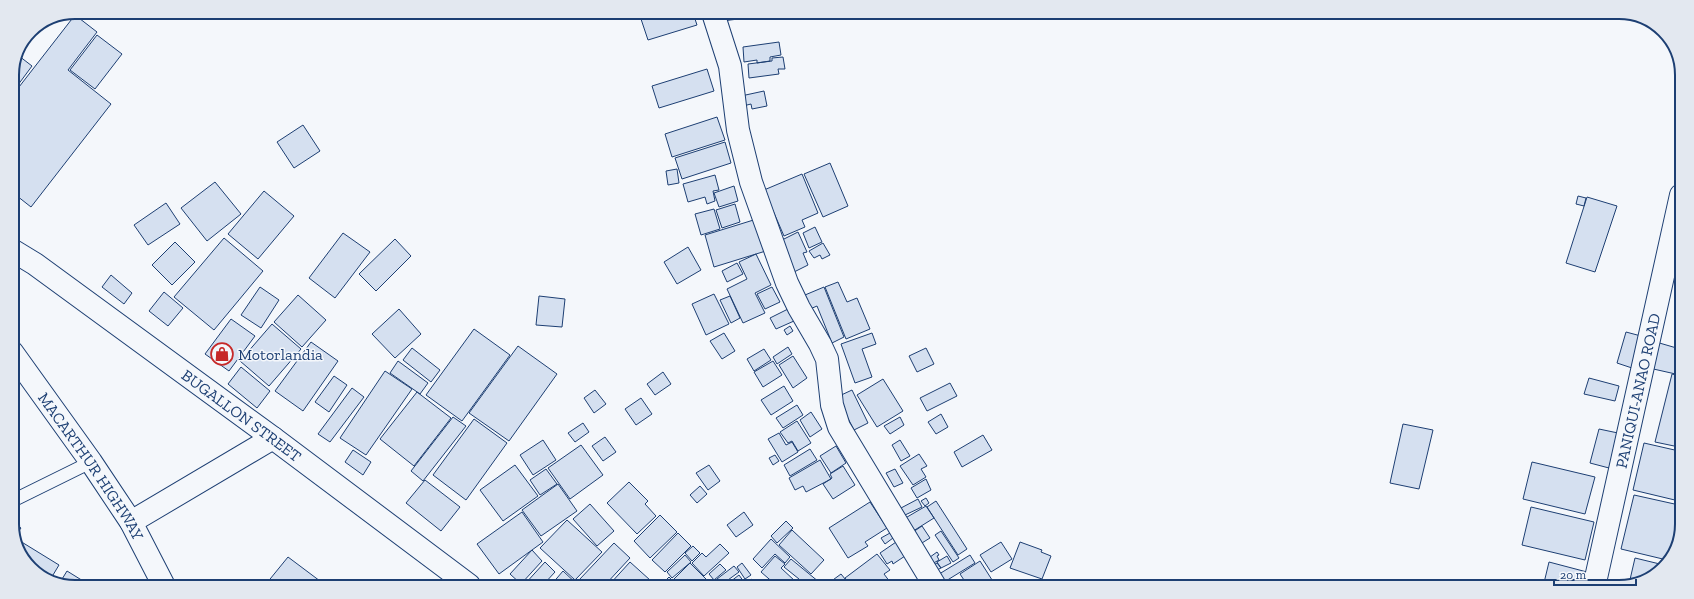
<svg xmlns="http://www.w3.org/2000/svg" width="1694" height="599" viewBox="0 0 1694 599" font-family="'Zilla Slab',serif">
	<rect width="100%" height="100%" fill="#f4f7fb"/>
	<path fill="#d5e0f0" stroke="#1d3f73" d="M650 13H693L697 25 648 40 640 16Z
		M721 13H762L763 16 722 21Z
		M75 15 97 32 68 70 111 104 31 207 12 192V96Z
		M97 35 122 54 95 89 70 70Z
		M779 42 781 55 770 57V61L757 63V60L744 62 743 47Z
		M19 56 32 66 12 93V71Z
		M783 57 785 69H778L779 74 749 78 748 64 772 61V58Z
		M707 69 714 91 659 108 652 86Z
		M764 91 767 106 752 109 751 104 743 106 741 96Z
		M717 117 725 140 672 157 665 134Z
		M303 125 320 151 294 168 277 142Z
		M725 142 731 163 682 179 675 158Z
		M830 163 848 206 823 217 804 174Z
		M677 169 679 183 668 185 666 171Z
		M802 174 818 213 802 220 805 227 784 236 764 190Z
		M715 175 719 190 713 191 715 201 707 204 705 197 688 202 683 184Z
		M215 182 241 214 207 241 181 208Z
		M734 186 738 201 719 207 714 193Z
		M264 191 294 216 258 259 228 234Z
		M1578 196 1586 198 1584 206 1576 204Z
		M1587 197 1617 206 1595 272 1566 263Z
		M166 203 180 224 148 245 134 225Z
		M735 204 740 222 722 228 716 210Z
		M714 209 720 229 701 235 695 214Z
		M760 218 769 250 714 267 705 235Z
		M815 227 822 242 809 248 803 233Z
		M798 232 807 252 803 253 808 265 792 273 778 242Z
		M343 233 370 252 335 298 309 278Z
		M224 238 263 271 214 330 174 297Z
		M395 239 411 256 376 291 359 274Z
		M175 242 195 262 172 285 152 265Z
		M823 243 830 255 822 259 820 255 814 258 809 251Z
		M688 247 701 270 677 284 664 262Z
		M756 254 771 285 755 293 765 313 743 323 727 289 747 279 739 262Z
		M737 263 743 274 727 282 722 271Z
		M111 275 132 293 124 304 102 287Z
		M838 282 847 302 857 298 870 329 846 339 825 287Z
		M260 287 279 300 261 328 241 315Z
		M772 287 780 302 765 309 757 294Z
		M824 287 844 337 832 343 817 306 810 309 805 295Z
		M164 292 183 308 168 326 149 311Z
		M714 294 729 324 706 335 692 304Z
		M298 295 326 320 302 347 274 322Z
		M539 296 565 299 562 327 536 325Z
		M730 296 740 318 731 323 720 300Z
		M399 309 421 334 395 358 372 334Z
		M788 309 794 321 776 329 770 318Z
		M231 319 255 336 229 371 205 354Z
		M272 324 301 349 269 386 240 361Z
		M790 326 793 331 787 335 784 330Z
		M474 329 510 355 462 421 426 395Z
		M1626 332 1641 336 1632 368 1617 363Z
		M724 333 735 351 722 359 710 341Z
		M872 333 876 344 862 349 872 377 855 383 841 344Z
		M311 342 338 361 303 411 275 391Z
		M1656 342 1680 349V375L1649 368Z
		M518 346 557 374 509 441 469 413Z
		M788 347 792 354 777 364 773 357Z
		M412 348 440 370 431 382 403 360Z
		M926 348 934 364 917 372 909 356Z
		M764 349 771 360 754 371 747 359Z
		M793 356 807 378 793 388 779 365Z
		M398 361 428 383 420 394 390 373Z
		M773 361 782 375 763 387 754 372Z
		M241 367 270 391 257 408 228 384Z
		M385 371 412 389 366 455 340 438Z
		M663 372 671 384 655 395 647 384Z
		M1672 374 1680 376 1679 447 1655 442Z
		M334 376 347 385 329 412 315 402Z
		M1589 378 1619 386 1615 401 1584 394Z
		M883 379 903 411 877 427 857 395Z
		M950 383 957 396 927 411 920 398Z
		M784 386 793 401 771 415 761 400Z
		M352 388 364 397 330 442 318 434Z
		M595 390 606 404 594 413 584 398Z
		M852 390 868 423 854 430 837 397Z
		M417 392 451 418 414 466 380 439Z
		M641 398 652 414 636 425 625 409Z
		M797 405 803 415 783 428 776 418Z
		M811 412 822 429 810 437 800 420Z
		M941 414 948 427 936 434 928 422Z
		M453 417 466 426 423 481 411 471Z
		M900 417 904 425 890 434 884 426Z
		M474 419 507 443 466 500 433 475Z
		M797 421 811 443 798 451 792 441 788 443 780 432Z
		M583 423 589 432 575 442 568 433Z
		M1403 424 1433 430 1419 489 1390 483Z
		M1599 429 1618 433 1609 468 1590 463Z
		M779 433 786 445 792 442 798 452 782 462 768 439Z
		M983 435 992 450 962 467 954 452Z
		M605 437 616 452 603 461 592 446Z
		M543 440 556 460 533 475 520 455Z
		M900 440 910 456 901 461 892 445Z
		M1644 443 1679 451V501L1633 490Z
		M581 445 603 475 570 499 548 468Z
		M836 446 846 463 831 473 820 456Z
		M810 449 817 460 790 476 784 465Z
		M353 450 371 462 363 475 345 462Z
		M919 454 927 466 921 469 926 477 913 485 900 466Z
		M775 455 779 461 773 465 769 458Z
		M820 460 831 479 806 492 803 486 795 490 789 478Z
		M1532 462 1595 477 1585 514 1523 499Z
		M515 465 538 496 503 521 480 490Z
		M709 465 720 481 708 490 696 473Z
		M843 466 855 485 833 499 823 484 832 478 830 474Z
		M546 469 557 484 540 495 530 480Z
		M895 469 903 483 894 487 886 473Z
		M926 479 931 490 917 498 911 488Z
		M425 480 460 507 441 531 406 503Z
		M629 482 648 501 645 504 656 516 637 534 607 503Z
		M558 484 577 511 541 536 522 510Z
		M700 486 707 494 697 503 690 495Z
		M1634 495 1679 505V544L1667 560 1621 549Z
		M926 498 929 503 925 506 921 501Z
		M918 499 922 507 905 515 901 508Z
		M936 501 967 549 958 555 927 507Z
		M870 502 887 528 865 542 868 546 848 558 829 528Z
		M590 504 614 531 597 546 573 519Z
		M926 506 934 518 910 533 902 520Z
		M1531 507 1594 522 1585 560 1522 545Z
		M522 512 543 542 499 574 477 544Z
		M744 512 753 525 736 537 727 525Z
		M660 515 677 532 650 558 634 541Z
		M567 520 602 552 575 580 540 548Z
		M786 521 793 528 777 543 771 536Z
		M12 522 21 528 15 536 12 528Z
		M922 526 930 538 917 546 910 534Z
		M792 530 824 560 811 574 779 545Z
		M941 531 959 558 953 562 935 535Z
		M678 533 691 546 665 572 652 560Z
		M890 533 893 538 885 544 881 538Z
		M771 539 790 557 785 563 775 554 762 568 753 559Z
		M899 540 908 554 893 564 892 561 887 564 880 553Z
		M20 541 59 565 50 580 25 562 18 544Z
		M1001 542 1012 559 991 572 980 555Z
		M1020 542 1042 550 1041 552 1051 556 1042 579 1010 568Z
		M614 543 630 558 605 585H584L579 580Z
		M720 544 729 553 704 576 692 563 702 553 706 557Z
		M693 546 700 553 692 561 685 553Z
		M532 550 542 561 521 584 510 574Z
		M937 552 939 555 937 556 939 560 930 565 926 560Z
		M877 554 890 570 884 574 890 582 885 585H850L845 578Z
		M685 555 691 562 672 578 667 572Z
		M970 555 975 563 941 584 936 576Z
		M775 556 785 564 781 568 795 581 791 585H776L761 572Z
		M947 556 951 563 941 568 937 562Z
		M288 557 324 584H266Z
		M1635 558 1664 565 1657 574 1629 584Z
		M791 559 819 582 816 585H795L799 579 784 567Z
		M980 561 994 583 990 586H968L960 574Z
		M545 562 555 572 543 585H524Z
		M630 562 650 580 645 585H609Z
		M1549 562 1587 572 1584 587H1543Z
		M690 563 707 580 702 585H680L674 579Z
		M742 563 751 575 745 579 737 567Z
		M937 563 941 568 935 571 932 566Z
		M720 564 726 570 714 580 709 574Z
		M734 566 739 572 721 585 717 579Z
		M67 571 88 584H59Z
		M563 571 578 585H551Z
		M841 574 850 585H826Z
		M739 575 744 582 739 585H726Z
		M669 577 677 585H665L663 583Z
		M752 579 756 585H744Z
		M716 580 720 585H709Z
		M912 580 915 586 903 585Z
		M652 581 656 585H648Z"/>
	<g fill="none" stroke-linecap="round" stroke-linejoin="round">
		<g stroke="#1d3f73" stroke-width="14">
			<path id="service" d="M12 501 91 462"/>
		</g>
		<g stroke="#1d3f73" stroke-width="24">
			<path id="minor" d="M713 13 730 66 738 130 751 182 787 283 799 308 820 344 827 359 832 405 839 427 935 586"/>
		</g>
		<g stroke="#1d3f73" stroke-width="24">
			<g id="secondary">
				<path id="s1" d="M1594 587 1681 195"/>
			</g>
		</g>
		<g stroke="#1d3f73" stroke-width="24">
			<g id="primary">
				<path id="s2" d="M12 250 35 264 273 438 469 585"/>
			</g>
		</g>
		<g stroke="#1d3f73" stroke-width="24">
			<g id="trunk">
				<path id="s3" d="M12 352 91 462 131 522 163 584"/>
				<path d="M131 522 273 438"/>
			</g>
		</g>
		<use href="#service" stroke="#f4f7fb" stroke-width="12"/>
		<use href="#minor" stroke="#f4f7fb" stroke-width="22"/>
		<use href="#secondary" stroke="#f4f7fb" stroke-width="22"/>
		<use href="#primary" stroke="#f4f7fb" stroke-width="22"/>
		<use href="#trunk" stroke="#f4f7fb" stroke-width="22"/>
	</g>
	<defs>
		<g id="shop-ring" transform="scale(1.15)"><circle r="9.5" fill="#f4f7fb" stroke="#c62828" stroke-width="1.5"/><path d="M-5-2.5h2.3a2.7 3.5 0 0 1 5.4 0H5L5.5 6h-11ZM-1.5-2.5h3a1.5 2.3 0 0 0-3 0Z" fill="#c62828"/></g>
	</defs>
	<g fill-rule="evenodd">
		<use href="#shop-ring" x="222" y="354"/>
	</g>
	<g text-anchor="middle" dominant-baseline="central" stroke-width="3" stroke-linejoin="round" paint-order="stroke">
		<g font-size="16" fill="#1d3f73" stroke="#f4f7fb" text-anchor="start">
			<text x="238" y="354">Motorlandia</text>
		</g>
		<g font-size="16" fill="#1d3f73" stroke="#f4f7fb">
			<text stroke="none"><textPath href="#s1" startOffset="201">PANIQUI-ANAO ROAD</textPath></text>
			<text stroke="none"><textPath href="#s2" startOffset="283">BUGALLON STREET</textPath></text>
			<text stroke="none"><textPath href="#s3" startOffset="139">MACARTHUR HIGHWAY</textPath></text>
		</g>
	</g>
	<path d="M0 0H1694V599H0ZM75 19H1619A56 56 0 0 1 1675 75V524A56 56 0 0 1 1619 580H75A56 56 0 0 1 19 524V75A56 56 0 0 1 75 19Z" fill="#e3e8f0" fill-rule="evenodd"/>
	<path fill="none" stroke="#1d3f73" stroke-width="2" d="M75 19H1619A56 56 0 0 1 1675 75V524A56 56 0 0 1 1619 580H75A56 56 0 0 1 19 524V75A56 56 0 0 1 75 19Z"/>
	<path d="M1554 579v6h82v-6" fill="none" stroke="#1d3f73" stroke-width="2"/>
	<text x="1560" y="579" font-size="12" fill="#1d3f73" stroke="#f4f7fb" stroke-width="3" paint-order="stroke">20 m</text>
</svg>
